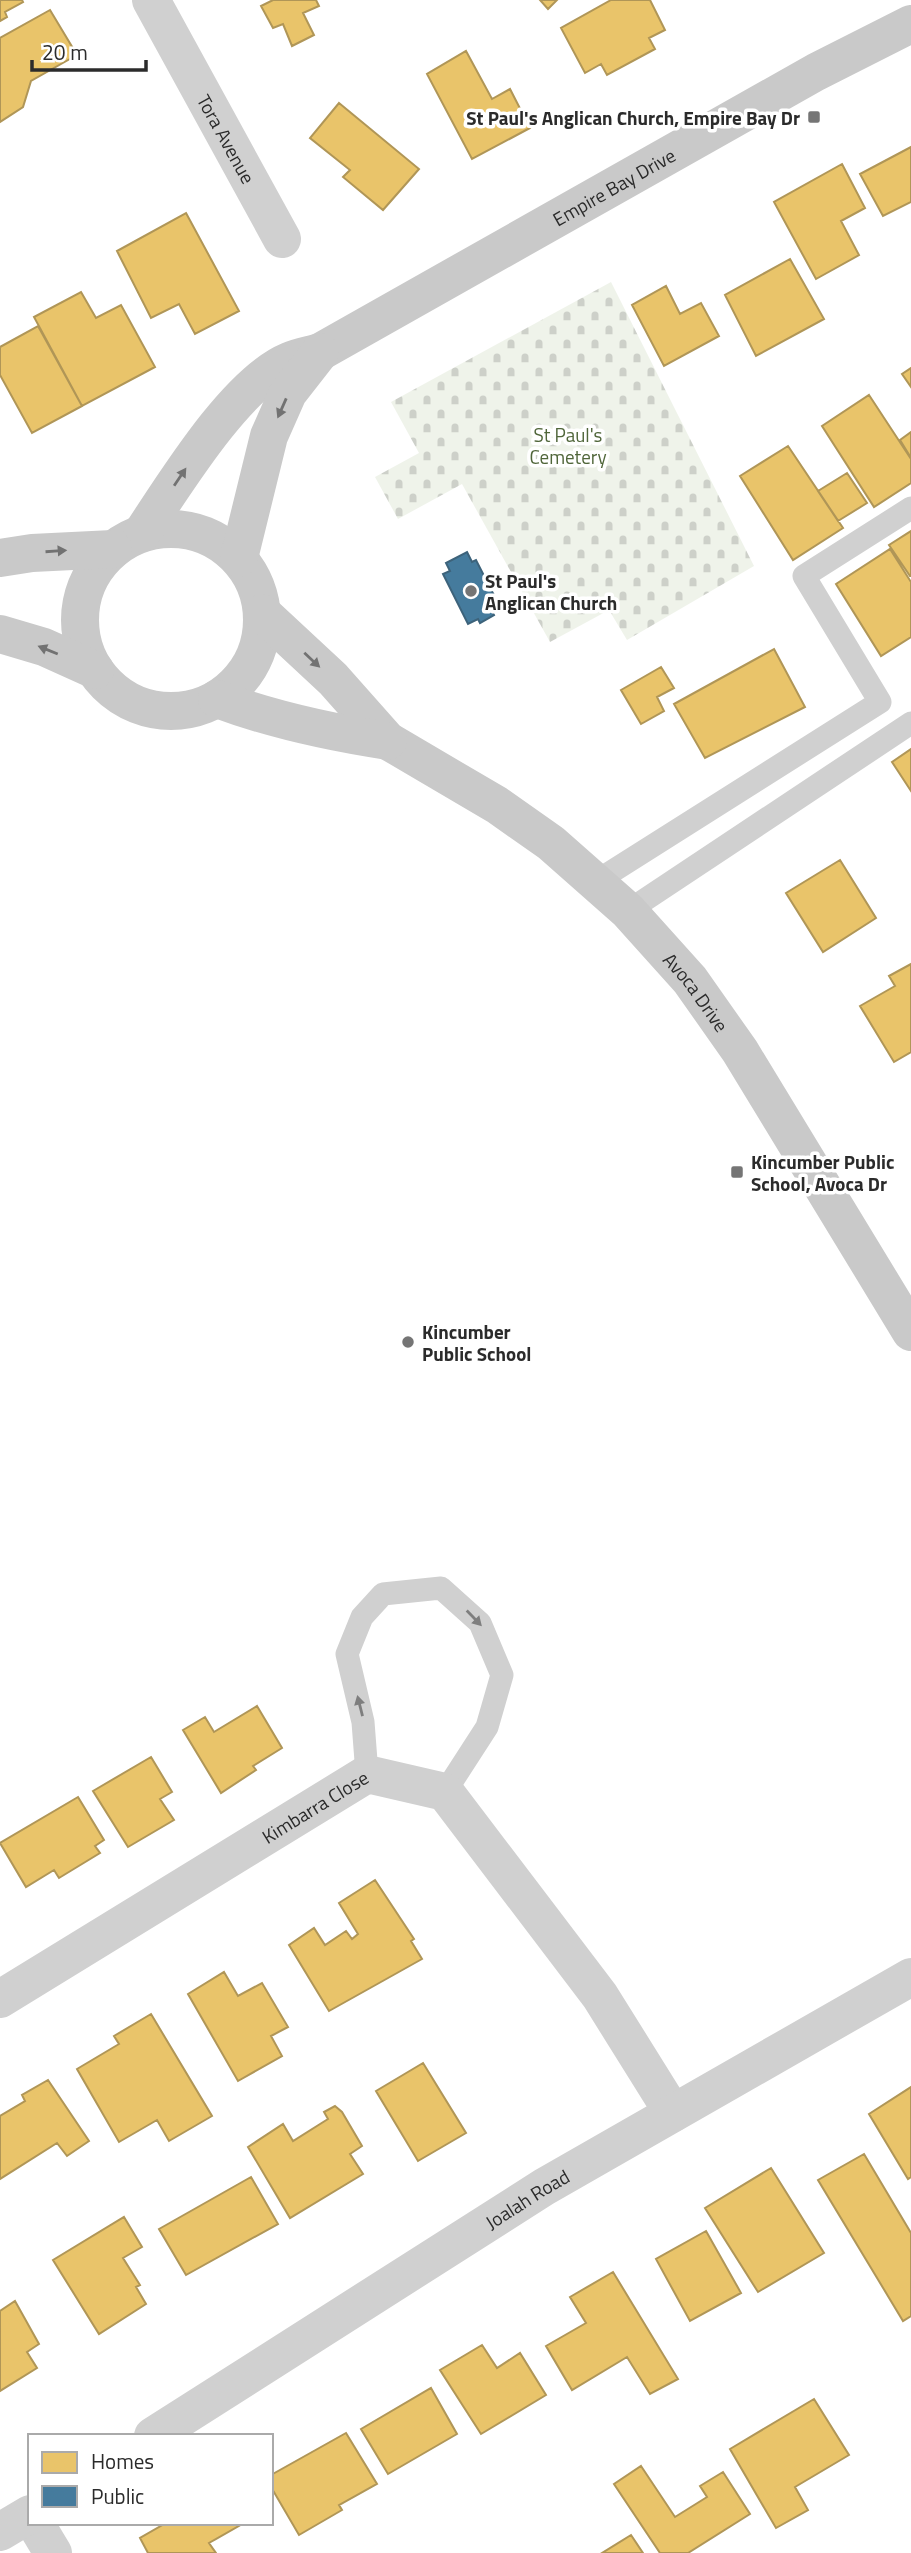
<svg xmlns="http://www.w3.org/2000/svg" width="911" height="2553" viewBox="0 0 911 2553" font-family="'Titillium Web',sans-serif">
	<defs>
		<pattern id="cemetery-stones" width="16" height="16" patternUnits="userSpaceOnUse" patternTransform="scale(1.75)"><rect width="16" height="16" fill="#eff3ea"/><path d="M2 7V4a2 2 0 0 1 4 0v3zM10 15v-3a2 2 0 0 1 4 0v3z" fill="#cdd0c9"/></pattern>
	</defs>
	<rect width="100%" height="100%" fill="#fff"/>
	<path fill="url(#cemetery-stones)" d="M611 282 754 566 627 640 609 610 550 642 462 484 398 519 375 477 419 453 391 402Z"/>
	<path fill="#e9c46a" stroke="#b09657" stroke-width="2" d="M0 0H22L23 2 5 12 7 17 0 21Z
		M273 0H316L319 6 303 13 314 35 292 46 283 24 273 28 261 6Z
		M540 0H557L548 9Z
		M611 0H650L665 30 649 38 655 49 607 75 601 64 585 73 561 28Z
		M50 10 77 55 31 81 23 107 0 122V38Z
		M466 51 492 99 510 89 530 128 472 159 427 74Z
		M339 103 419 169 383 210 343 177 350 170 310 138Z
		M911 147V202L883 216 860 174Z
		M842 164 865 208 841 221 859 255 816 279 774 202Z
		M186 213 239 311 195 334 179 304 151 318 117 251Z
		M790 259 824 319 756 356 725 295Z
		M666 286 680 314 701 303 719 336 664 366 632 305Z
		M81 292 96 318 121 305 155 367 82 406 34 317Z
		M38 326 82 406 32 433 0 375V347Z
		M911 368V387L902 374Z
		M869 395 911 459V483L874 507 822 426Z
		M911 432V458L900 440Z
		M788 446 843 528 793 560 740 476Z
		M847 473 867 503 838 521 818 491Z
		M911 531V576H910L889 545Z
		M890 549 911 582V637L881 656 836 584Z
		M774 649 805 707 705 758 674 704Z
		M661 667 674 688 657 697 664 711 641 724 621 690Z
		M911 749V791L892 762Z
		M840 860 876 918 823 952 786 893Z
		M911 964V1052L894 1062 860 1006 895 986 889 976Z
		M257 1706 282 1748 253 1766 256 1770 221 1793 183 1730 205 1717 214 1732Z
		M151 1757 172 1792 160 1799 174 1820 128 1847 93 1791Z
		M78 1797 104 1840 95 1846 100 1853 59 1878 54 1870 26 1887 0 1843Z
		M375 1880 414 1939 411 1941 422 1959 329 2011 289 1945 314 1928 325 1945 346 1931 352 1939 358 1934 339 1903Z
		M224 1972 238 1996 262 1983 288 2027 271 2036 282 2056 238 2081 188 1994Z
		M151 2014 212 2116 169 2141 157 2120 119 2142 77 2069 119 2044 114 2036Z
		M423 2063 466 2133 418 2161 376 2091Z
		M48 2080 89 2141 67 2156 57 2143 0 2179V2116L25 2101 22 2095Z
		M911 2087V2177L908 2179 869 2114Z
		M335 2106 342 2112 362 2146 350 2154 363 2174 290 2218 248 2147 283 2124 293 2141 328 2119 324 2112Z
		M864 2154 911 2233V2316L903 2321 818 2180Z
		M771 2168 824 2253 758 2292 705 2208Z
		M251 2177 278 2224 186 2275 159 2229Z
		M124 2217 142 2247 123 2258 140 2285 136 2287 146 2304 99 2334 53 2260Z
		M706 2231 741 2293 690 2321 656 2259Z
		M613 2272 678 2379 650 2394 627 2357 572 2390 546 2346 586 2323 570 2297Z
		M15 2301 39 2344 27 2352 37 2368 0 2391V2311Z
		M482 2345 497 2368 520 2353 546 2395 481 2434 440 2370Z
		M431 2388 457 2434 388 2474 361 2429Z
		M814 2399 849 2455 795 2487 808 2510 776 2528 730 2449Z
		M346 2433 377 2484 339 2505 342 2510 299 2535 271 2487V2475Z
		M641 2466 675 2517 707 2497 700 2486 723 2472 750 2514 688 2553H660L614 2484Z
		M166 2523H244L209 2543 216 2553H148L140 2538Z
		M631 2535 643 2553H602Z"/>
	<path fill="#457b9d" stroke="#3d637b" stroke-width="2" d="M467 552 472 562 476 560 500 607 492 611 494 615 480 623 478 619 468 624 443 574 450 571 446 563Z"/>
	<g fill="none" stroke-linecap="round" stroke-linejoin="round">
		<path stroke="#d0d0d0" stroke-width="23" d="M597 881 880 702 804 576 911 508
			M628 911 911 723
			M367 1774 363 1722 347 1654 362 1617 383 1594 441 1588 480 1623 502 1675 487 1727 445 1792"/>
		<g stroke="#d0d0d0" stroke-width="38">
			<path id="s1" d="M151 0 282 239"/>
			<path id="s2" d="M0 1999 367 1774 445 1792 600 1996 673 2113"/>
			<path id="s3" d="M153 2436 544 2187 911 1977"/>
			<path d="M35 2523 53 2553"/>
			<path d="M0 2532 30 2514"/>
		</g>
		<g stroke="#c9c9c9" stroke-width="38">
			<circle cx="171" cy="620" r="91"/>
			<path id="s4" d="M142 533C174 485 236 383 289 361 299 357 310 355 320 352L816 72 911 24"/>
			<path d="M0 558 32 553 113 549"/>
			<path d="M239 558 269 436 288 393 320 352"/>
			<path id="s5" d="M262 613 333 679 388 741 497 805 551 843 628 911 690 980 740 1051 911 1332"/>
			<path d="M0 634 44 647 95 670"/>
			<path d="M217 699C273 720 329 732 388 741"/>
		</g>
	</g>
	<defs><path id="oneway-solid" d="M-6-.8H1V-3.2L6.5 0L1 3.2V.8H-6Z" transform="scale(1.75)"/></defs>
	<g fill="#727272">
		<use href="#oneway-solid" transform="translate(282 408) rotate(114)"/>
		<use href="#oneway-solid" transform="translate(180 477) rotate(-56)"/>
		<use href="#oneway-solid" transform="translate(56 551) rotate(-4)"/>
		<use href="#oneway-solid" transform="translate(48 650) rotate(-158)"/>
		<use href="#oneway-solid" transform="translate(312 660) rotate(43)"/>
	</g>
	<g fill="#7e7e7e">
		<use href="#oneway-solid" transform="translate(474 1618) rotate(46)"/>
		<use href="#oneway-solid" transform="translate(360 1706) rotate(-104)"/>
	</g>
	<g fill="#757575" stroke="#fff" stroke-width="2.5">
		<rect x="807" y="110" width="14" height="14" rx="3.5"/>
		<circle cx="471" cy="591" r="7"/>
		<rect x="730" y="1165" width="14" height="14" rx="3.5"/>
		<circle cx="408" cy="1342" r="7"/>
	</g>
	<g text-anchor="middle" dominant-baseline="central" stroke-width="7" stroke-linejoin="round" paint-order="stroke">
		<g font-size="19" font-weight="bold" fill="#2b2b2b" stroke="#fff" text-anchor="start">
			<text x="800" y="117" text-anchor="end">St Paul's Anglican Church, Empire Bay Dr</text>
			<text x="485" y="580">St Paul's<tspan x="485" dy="22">Anglican Church</tspan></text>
			<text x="751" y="1161">Kincumber Public<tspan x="751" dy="22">School, Avoca Dr</tspan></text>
			<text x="422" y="1331">Kincumber<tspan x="422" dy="22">Public School</tspan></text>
		</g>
		<g font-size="19" fill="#2b2b2b" stroke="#fff">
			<text stroke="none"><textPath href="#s1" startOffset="158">Tora Avenue</textPath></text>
			<text stroke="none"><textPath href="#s4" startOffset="598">Empire Bay Drive</textPath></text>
			<text stroke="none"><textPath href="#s5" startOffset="581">Avoca Drive</textPath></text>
			<text stroke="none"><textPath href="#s2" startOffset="369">Kimbarra Close</textPath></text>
			<text stroke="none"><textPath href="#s3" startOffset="443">Joalah Road</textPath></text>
		</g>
		<g font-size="19" fill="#50663a" stroke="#fff">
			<text x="568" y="434">St Paul's<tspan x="568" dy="22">Cemetery</tspan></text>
		</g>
	</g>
	<rect x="28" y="2434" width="245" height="91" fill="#ffffff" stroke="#aaaaaa" stroke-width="2"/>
	<rect x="42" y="2452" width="35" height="21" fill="#e9c46a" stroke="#aaaaaa" stroke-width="2"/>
	<text x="91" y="2469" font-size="21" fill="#2b2b2b">Homes</text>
	<rect x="42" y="2486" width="35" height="21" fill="#457b9d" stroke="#aaaaaa" stroke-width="2"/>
	<text x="91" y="2504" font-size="21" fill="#2b2b2b">Public</text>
	<path d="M32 60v10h114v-10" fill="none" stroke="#2b2b2b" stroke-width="3.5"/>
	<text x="42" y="60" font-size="21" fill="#2b2b2b" stroke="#ffffff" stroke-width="5" paint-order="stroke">20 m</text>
</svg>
